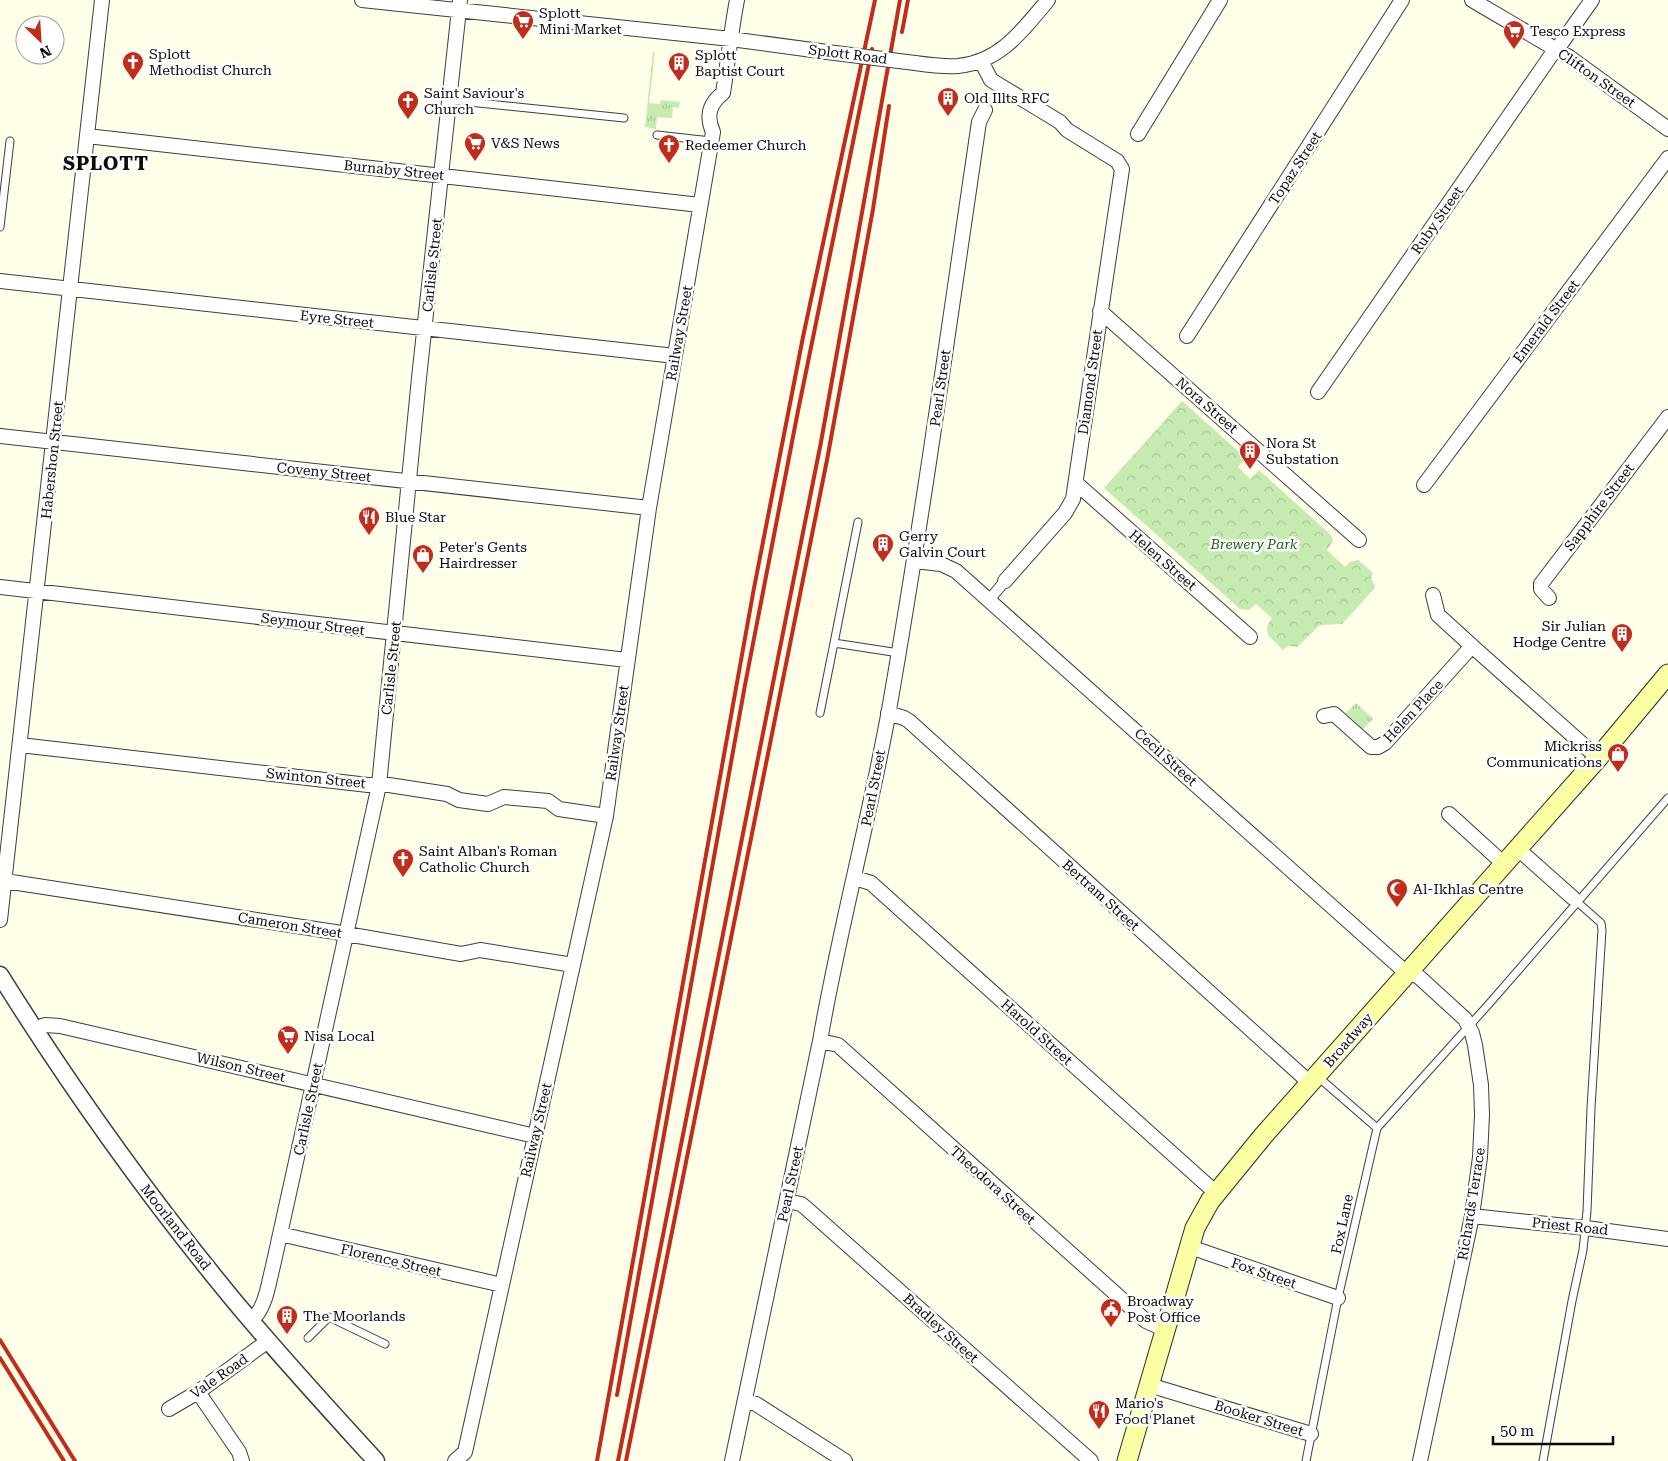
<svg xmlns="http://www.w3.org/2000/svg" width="1668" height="1461" viewBox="0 0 1668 1461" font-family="'Roboto Serif',serif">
	<defs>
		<pattern id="grass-tufts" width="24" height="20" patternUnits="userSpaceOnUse" patternTransform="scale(1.25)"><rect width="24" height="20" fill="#c6ebb0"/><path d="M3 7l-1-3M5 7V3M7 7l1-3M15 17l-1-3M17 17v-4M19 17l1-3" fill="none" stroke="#a9c896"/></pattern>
		<pattern id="park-crowns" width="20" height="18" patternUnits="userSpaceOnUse" patternTransform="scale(1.25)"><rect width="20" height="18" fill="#c6ebb0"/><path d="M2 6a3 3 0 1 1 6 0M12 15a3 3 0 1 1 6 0" fill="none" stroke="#a9c896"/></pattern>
	</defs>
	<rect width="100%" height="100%" fill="#fffee9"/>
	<path fill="url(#grass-tufts)" d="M653 52H655L649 103 660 104 661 100 680 102 679 108 673 107 672 118 657 117 656 129 645 127Z
		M1356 703 1373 719 1363 729 1346 713Z"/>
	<path fill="url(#park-crowns)" d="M1182 401 1246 458 1238 467 1250 479 1259 470 1331 535 1333 541 1327 550 1345 567 1350 562 1358 560 1373 573 1371 579 1375 586V588L1342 624 1320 625 1297 647 1288 646 1283 650 1268 635 1267 626 1272 618 1256 604 1249 610 1240 609 1104 488Z"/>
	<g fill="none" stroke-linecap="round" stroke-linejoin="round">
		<g stroke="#3e3e3e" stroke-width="9">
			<path id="service" d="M449 100 624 118
				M657 135 711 141
				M0 227 10 141
				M858 522 834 643 899 653
				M820 713 834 643
				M1317 1076 1377 1128
				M308 1338 329 1317 385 1344
				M1306 1461 1338 1298 1377 1128 1488 1005 1668 798
				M1543 1461 1572 1301 1583 1250 1587 1211 1591 1108 1602 930 1601 923 1575 900"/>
		</g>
		<g stroke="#3e3e3e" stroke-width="12">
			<path id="pedestrian" d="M989 600 1005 581"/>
		</g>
		<g stroke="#3e3e3e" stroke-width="16">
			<path id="minor" d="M362 0 731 39 827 52
				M1472 0 1569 57 1668 129
				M981 61 991 80 1060 122 1067 130 1117 161 1122 169 1073 499 1065 513 1005 581
				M915 63C929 65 944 67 958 66 1000 62 1023 30 1048 0
				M1138 134 1220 0
				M87 136 700 205
				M0 281 675 356
				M1100 311 1359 540
				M1187 336 1402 0
				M1318 392 1552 54 1560 45 1592 0
				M0 436 649 508
				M1076 483 1250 637
				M1424 485 1668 158
				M914 561 941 564 956 571 1384 953 1401 968 1419 977 1465 1019 1472 1033 1475 1045 1481 1085 1482 1115 1480 1157 1472 1216 1420 1461
				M0 587 627 660
				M1549 598 1541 589V584L1668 417
				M1472 646 1598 758
				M888 713 904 718 909 721 1310 1083
				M1324 716 1334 714 1371 747H1378L1385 743 1472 646 1438 615 1433 595
				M20 745 368 785H389L447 794 459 800 488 804 504 797 548 801 559 809 606 816
				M1449 814 1504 864
				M1518 849 1573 898
				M855 878 871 883 1216 1193
				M5 881 335 932 461 954 480 950 573 965
				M0 920 102 0
				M35 1029 45 1025 60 1026 535 1136
				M820 1041 838 1045 1146 1321 1166 1330
				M787 1201 801 1204 806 1208 1091 1461
				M1472 1216 1586 1228 1668 1239
				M280 1234 502 1285
				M1190 1247 1338 1298
				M251 1321C266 1308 268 1285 273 1266L379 785 419 378 460 0
				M1149 1385 1311 1434
				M198 1392 239 1452 242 1461
				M745 1401 756 1404 845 1461
				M169 1409 198 1392 268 1341
				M455 1461 465 1452 606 816 649 508 713 132C706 116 709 104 723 93 728 62 731 31 737 0
				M732 1461 820 1041C839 930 869 821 889 710 923 515 950 318 979 122L985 110"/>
		</g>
		<g stroke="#3e3e3e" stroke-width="19">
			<path id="tertiary" d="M0 975C70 1087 147 1195 231 1297 277 1353 327 1407 376 1461"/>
		</g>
		<g stroke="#2d2d2d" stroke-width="21">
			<path id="secondary" d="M1127 1461 1195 1228 1210 1201 1263 1136 1598 758 1668 674"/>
		</g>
		<use href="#service" stroke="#fff" stroke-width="7"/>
		<use href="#pedestrian" stroke="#fff" stroke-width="10"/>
		<use href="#minor" stroke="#fff" stroke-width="14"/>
		<use href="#tertiary" stroke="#fff" stroke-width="16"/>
		<use href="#secondary" stroke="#fbffa4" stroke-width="19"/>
		<path stroke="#c22d1b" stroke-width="4" d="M902 32 908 0
			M0 1340 75 1461
			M0 1358 64 1461
			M617 1395 745 685 798 411 872 49
			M597 1461 754 588 803 337 875 0
			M618 1461 821 442 900 0
			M626 1461 827 460 873 209 889 106"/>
		<g stroke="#3e3e3e" stroke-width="16" stroke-linecap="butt">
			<path id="minor-bridge" d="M827 52 915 63"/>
		</g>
		<use href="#minor-bridge" stroke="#fff" stroke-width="14"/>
	</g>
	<defs>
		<g id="supermarket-pin" transform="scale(1.125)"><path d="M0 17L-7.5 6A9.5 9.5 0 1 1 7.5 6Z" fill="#c22d1b" stroke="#fff"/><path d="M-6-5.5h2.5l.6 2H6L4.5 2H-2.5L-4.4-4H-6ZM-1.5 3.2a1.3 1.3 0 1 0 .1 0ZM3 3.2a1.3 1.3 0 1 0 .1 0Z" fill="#fff"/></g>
		<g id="church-pin" transform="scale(1.125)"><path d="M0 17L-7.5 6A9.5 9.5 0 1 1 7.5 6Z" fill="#c22d1b" stroke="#fff"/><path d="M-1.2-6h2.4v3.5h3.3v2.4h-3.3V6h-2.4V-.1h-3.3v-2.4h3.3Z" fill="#fff"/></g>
		<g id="building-pin" transform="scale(1.125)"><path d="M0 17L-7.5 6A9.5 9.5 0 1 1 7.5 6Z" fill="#c22d1b" stroke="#fff"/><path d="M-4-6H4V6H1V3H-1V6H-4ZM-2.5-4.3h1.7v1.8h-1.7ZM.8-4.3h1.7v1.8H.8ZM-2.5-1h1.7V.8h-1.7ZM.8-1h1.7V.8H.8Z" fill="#fff"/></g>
		<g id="restaurant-pin" transform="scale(1.125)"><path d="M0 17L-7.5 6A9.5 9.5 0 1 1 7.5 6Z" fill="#c22d1b" stroke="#fff"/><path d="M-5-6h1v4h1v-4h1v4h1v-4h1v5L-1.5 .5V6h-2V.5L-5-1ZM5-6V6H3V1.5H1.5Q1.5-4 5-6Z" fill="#fff"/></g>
		<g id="shop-pin" transform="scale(1.125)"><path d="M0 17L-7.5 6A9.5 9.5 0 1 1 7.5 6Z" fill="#c22d1b" stroke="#fff"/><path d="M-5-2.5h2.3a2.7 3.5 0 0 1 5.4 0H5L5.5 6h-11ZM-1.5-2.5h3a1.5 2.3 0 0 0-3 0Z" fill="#fff"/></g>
		<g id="mosque-pin" transform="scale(1.125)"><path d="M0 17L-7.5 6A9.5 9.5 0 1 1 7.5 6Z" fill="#c22d1b" stroke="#fff"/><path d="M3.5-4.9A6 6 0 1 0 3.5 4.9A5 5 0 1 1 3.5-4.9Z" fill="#fff"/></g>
		<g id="civic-pin" transform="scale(1.125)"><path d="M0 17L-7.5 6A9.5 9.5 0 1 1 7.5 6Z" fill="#c22d1b" stroke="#fff"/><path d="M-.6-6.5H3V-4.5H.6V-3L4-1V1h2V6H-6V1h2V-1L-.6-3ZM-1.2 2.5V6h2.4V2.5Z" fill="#fff"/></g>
	</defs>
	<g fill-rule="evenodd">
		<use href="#supermarket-pin" x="523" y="21"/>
		<use href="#supermarket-pin" x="1514" y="31"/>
		<use href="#church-pin" x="133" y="62"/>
		<use href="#building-pin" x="679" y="63"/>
		<use href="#building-pin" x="948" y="98"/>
		<use href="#church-pin" x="408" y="101"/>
		<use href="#supermarket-pin" x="475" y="143"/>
		<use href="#church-pin" x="669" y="145"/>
		<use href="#building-pin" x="1250" y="451"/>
		<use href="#restaurant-pin" x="369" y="517"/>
		<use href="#building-pin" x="883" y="544"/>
		<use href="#shop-pin" x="423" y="555"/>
		<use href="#building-pin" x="1622" y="634"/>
		<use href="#shop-pin" x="1618" y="754"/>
		<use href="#church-pin" x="403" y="859"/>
		<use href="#mosque-pin" x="1397" y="889"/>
		<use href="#supermarket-pin" x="288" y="1036"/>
		<use href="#civic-pin" x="1111" y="1309"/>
		<use href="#building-pin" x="287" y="1316"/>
		<use href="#restaurant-pin" x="1099" y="1411"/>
	</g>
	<g text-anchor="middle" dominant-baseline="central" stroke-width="5" stroke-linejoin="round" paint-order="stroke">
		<g font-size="14" fill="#0b0b0b" stroke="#fff" text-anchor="start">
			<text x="539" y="13">Splott<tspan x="539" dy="16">Mini Market</tspan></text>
			<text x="1530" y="31">Tesco Express</text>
			<text x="149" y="54">Splott<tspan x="149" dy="16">Methodist Church</tspan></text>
			<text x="695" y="55">Splott<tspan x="695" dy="16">Baptist Court</tspan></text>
			<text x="424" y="93">Saint Saviour's<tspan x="424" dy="16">Church</tspan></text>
			<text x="964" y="98">Old Illts RFC</text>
			<text x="491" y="143">V&amp;S News</text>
			<text x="685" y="145">Redeemer Church</text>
			<text x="1266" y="443">Nora St<tspan x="1266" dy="16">Substation</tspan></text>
			<text x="385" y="517">Blue Star</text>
			<text x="899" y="536">Gerry<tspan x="899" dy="16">Galvin Court</tspan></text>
			<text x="439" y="547">Peter's Gents<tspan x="439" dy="16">Hairdresser</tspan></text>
			<text x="1606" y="626" text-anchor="end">Sir Julian<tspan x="1606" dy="16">Hodge Centre</tspan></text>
			<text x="1602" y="746" text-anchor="end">Mickriss<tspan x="1602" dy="16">Communications</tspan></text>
			<text x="419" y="851">Saint Alban's Roman<tspan x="419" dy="16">Catholic Church</tspan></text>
			<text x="1413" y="889">Al-Ikhlas Centre</text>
			<text x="304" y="1036">Nisa Local</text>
			<text x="1127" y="1301">Broadway<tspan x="1127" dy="16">Post Office</tspan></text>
			<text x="303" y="1316">The Moorlands</text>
			<text x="1115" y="1403">Mario's<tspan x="1115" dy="16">Food Planet</tspan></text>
		</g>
		<g font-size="14" fill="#0b0b0b" stroke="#fff">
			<text transform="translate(848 54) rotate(7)">Splott Road</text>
			<text transform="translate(1597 78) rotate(35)">Clifton Street</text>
			<text transform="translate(1295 168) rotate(-57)">Topaz Street</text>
			<text transform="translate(394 170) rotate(6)">Burnaby Street</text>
			<text transform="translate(1437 220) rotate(-55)">Ruby Street</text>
			<text transform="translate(432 265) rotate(-84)">Carlisle Street</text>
			<text transform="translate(337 319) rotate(6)">Eyre Street</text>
			<text transform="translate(1546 321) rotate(-53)">Emerald Street</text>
			<text transform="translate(679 333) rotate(-80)">Railway Street</text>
			<text transform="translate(1090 382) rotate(-82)">Diamond Street</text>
			<text transform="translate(940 388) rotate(-82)">Pearl Street</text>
			<text transform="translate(1207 405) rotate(41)">Nora Street</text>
			<text transform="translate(52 460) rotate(-84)">Habershon Street</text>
			<text transform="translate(324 472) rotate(6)">Coveny Street</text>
			<text transform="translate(1599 507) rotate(-53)">Sapphire Street</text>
			<text transform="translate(1163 560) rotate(41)">Helen Street</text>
			<text transform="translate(313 624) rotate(7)">Seymour Street</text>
			<text transform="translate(391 668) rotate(-84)">Carlisle Street</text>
			<text transform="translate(1413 711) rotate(-47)">Helen Place</text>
			<text transform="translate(617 733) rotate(-82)">Railway Street</text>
			<text transform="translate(1166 757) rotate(42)">Cecil Street</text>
			<text transform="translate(316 778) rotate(6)">Swinton Street</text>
			<text transform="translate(873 788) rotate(-79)">Pearl Street</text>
			<text transform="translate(1101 895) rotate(42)">Bertram Street</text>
			<text transform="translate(290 925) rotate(9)">Cameron Street</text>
			<text transform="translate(1037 1032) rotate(42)">Harold Street</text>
			<text transform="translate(1348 1040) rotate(-49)">Broadway</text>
			<text transform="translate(241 1067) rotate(13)">Wilson Street</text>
			<text transform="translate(308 1109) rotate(-78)">Carlisle Street</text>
			<text transform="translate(536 1130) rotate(-77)">Railway Street</text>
			<text transform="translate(790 1184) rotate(-78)">Pearl Street</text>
			<text transform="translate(993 1185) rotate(42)">Theodora Street</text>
			<text transform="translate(1471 1204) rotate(-81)">Richards Terrace</text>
			<text transform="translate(1342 1224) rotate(-78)">Fox Lane</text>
			<text transform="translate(1570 1226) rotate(6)">Priest Road</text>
			<text transform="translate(176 1227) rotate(52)">Moorland Road</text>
			<text transform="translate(391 1260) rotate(13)">Florence Street</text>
			<text transform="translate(1264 1273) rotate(19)">Fox Street</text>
			<text transform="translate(941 1328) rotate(42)">Bradley Street</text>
			<text transform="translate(219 1376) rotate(-35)">Vale Road</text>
			<text transform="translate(1259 1418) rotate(17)">Booker Street</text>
		</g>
		<g font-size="14" font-style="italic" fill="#1c6518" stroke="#fff">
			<text x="1254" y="544">Brewery Park</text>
		</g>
		<g font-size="19" font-weight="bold" letter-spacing="1" fill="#0b0b0b" stroke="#fff">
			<text x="106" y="163">SPLOTT</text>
		</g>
	</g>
	<g transform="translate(40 40) rotate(155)"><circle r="24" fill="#ffffff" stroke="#9d9d9d"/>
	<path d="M0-4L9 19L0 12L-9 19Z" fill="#c22d1b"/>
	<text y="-8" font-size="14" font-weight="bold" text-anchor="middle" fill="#0b0b0b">N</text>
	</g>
	<path d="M1493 1436v8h120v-8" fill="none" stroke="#0b0b0b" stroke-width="2.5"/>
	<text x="1500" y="1436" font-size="15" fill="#0b0b0b" stroke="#ffffff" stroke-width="4" paint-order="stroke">50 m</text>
</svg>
